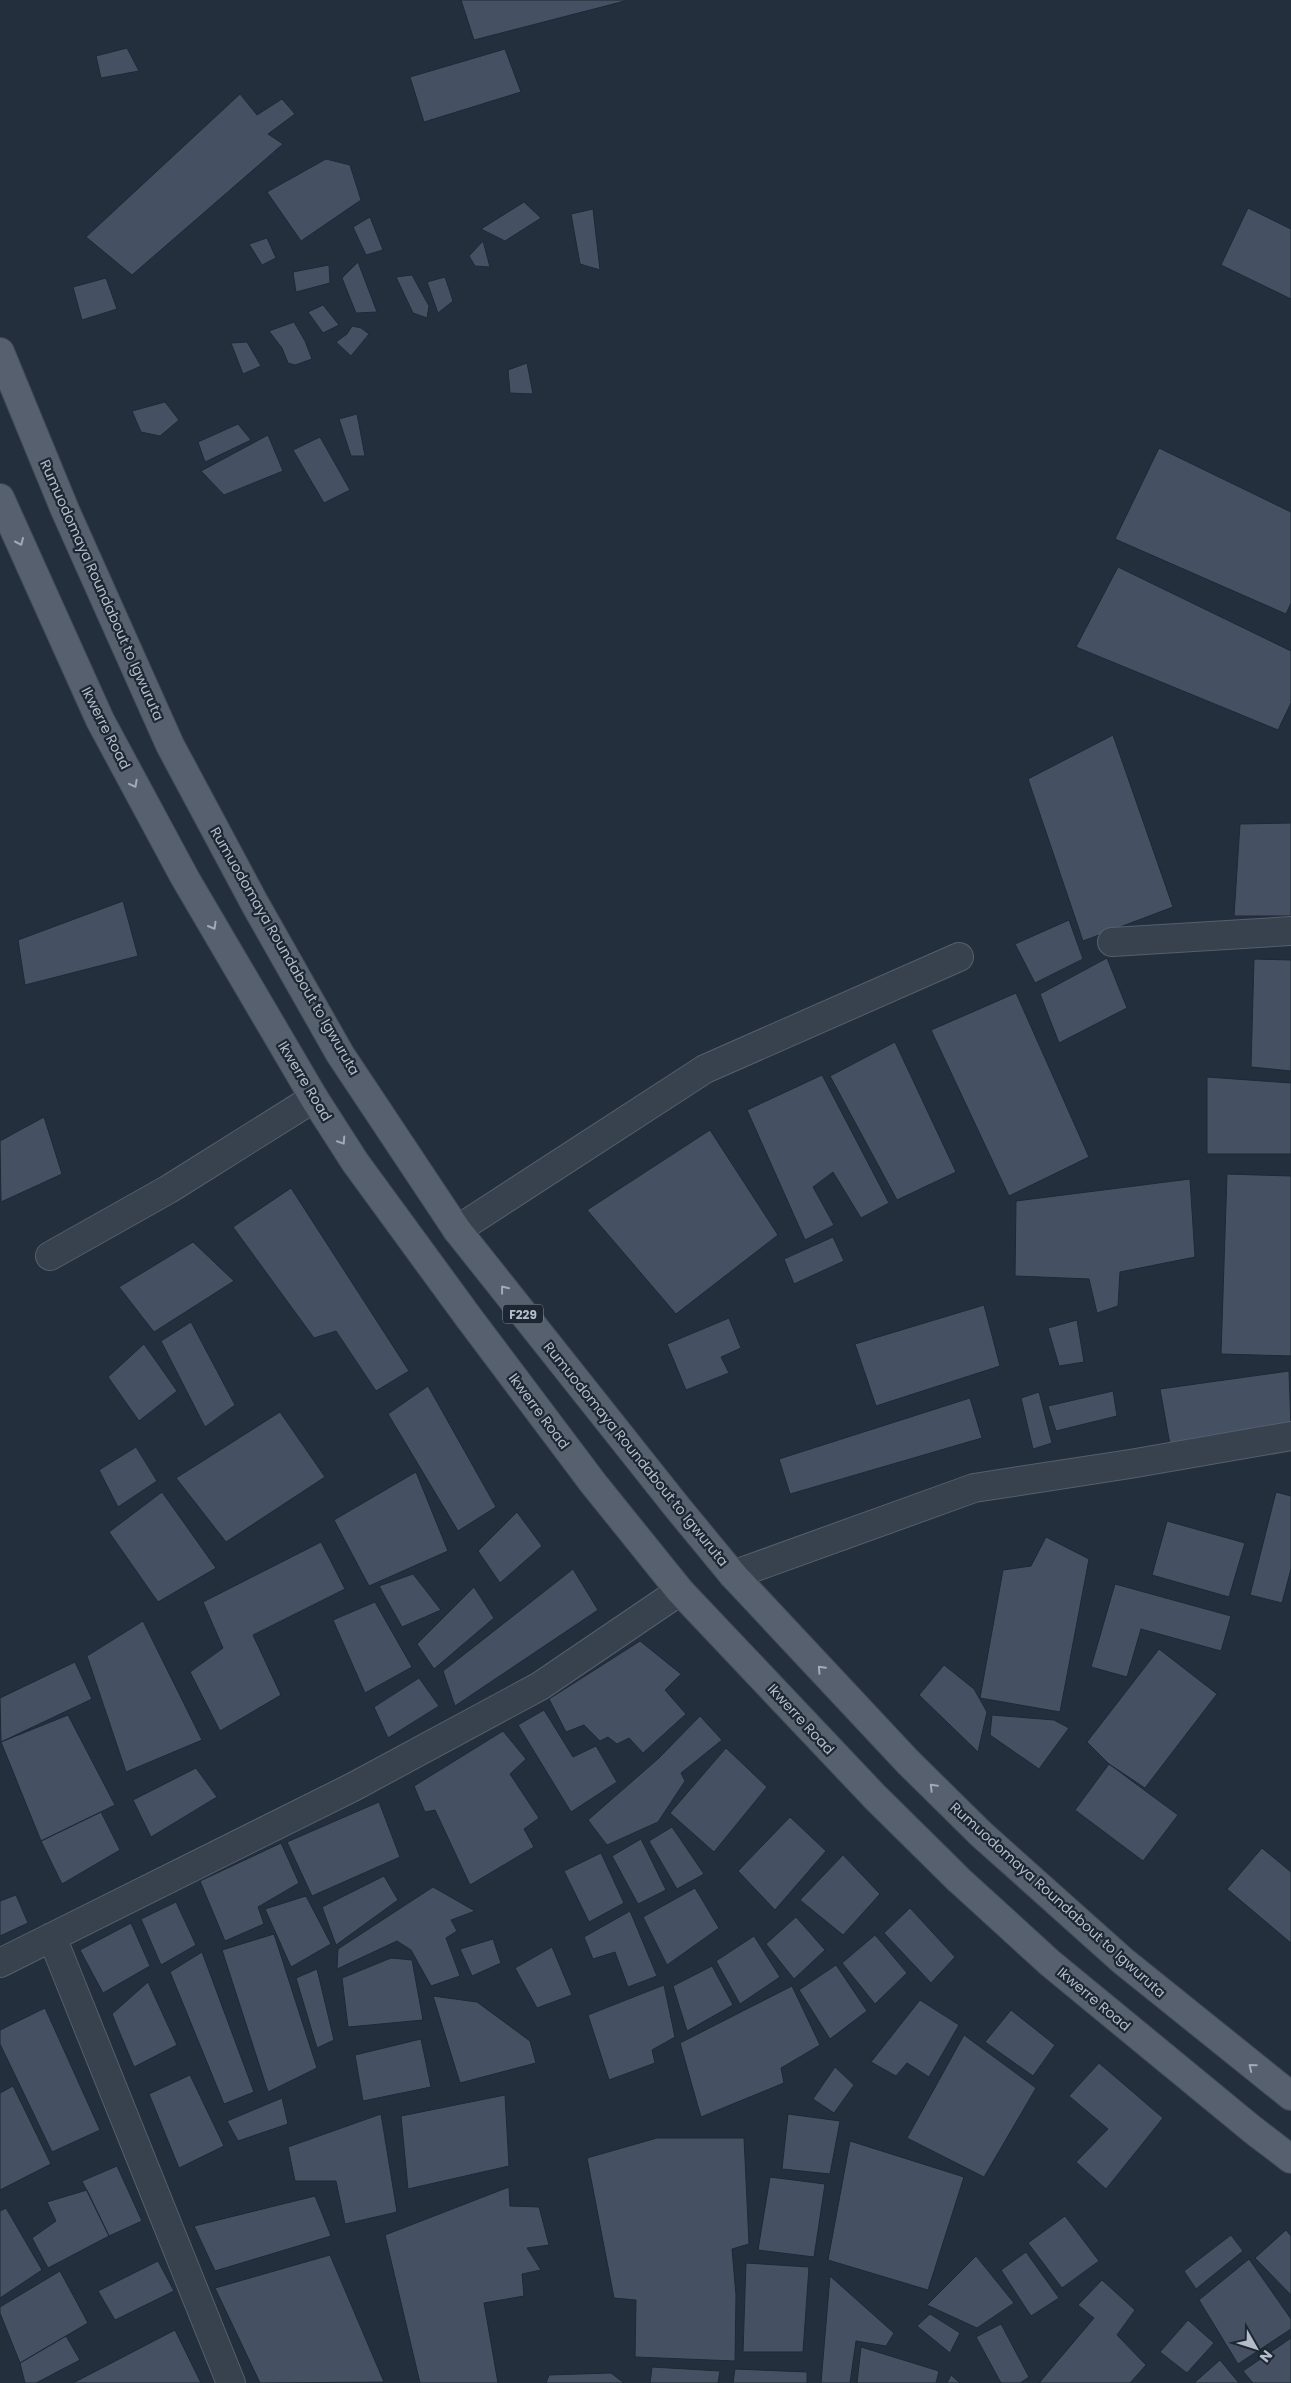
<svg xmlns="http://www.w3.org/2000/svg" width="1291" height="2383" viewBox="0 0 1291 2383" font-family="Poppins,sans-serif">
	<rect width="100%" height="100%" fill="#242f3e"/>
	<path fill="#455162" stroke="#1f2835" d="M461 0H625V1L474 40Z
		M127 48 139 71 101 78 96 56Z
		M505 49 521 92 424 122 410 77Z
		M240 94 257 115 282 99 295 114 268 134 283 144 132 275 86 237Z
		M326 159 350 165 361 200 301 241 267 192Z
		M524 202 541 218 505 241 481 229Z
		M1248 208 1291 229V299L1221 265Z
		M593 209 600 270 580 264 571 214Z
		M370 217 383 250 366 255 353 227Z
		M267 238 276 258 262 265 249 244Z
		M483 241 490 267 475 266 469 256Z
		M358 262 377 312 356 313 342 278Z
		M329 265 330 283 296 292 293 272Z
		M412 275 429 306 427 318 413 313 396 277Z
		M445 277 453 301 438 313 427 282Z
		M106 278 117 309 82 320 73 287Z
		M323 305 339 325 323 333 308 312Z
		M294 322 305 341 312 359 295 365 288 363 282 348 269 331Z
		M352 326 361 328 369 334 351 356 336 342 347 334Z
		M247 342 261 366 243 374 231 343Z
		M527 363 533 394 510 393 508 370Z
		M165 402 179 420 160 436 141 432 132 411Z
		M357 414 365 456H351L339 419Z
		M238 424 251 440 205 462 198 442Z
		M268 435 283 471 224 495 201 471Z
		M320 437 350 490 324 503 293 450Z
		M1159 448 1291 512V603L1286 614 1115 539Z
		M1118 567 1291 651V703L1278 730 1076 647Z
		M1113 735 1173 907 1083 941 1028 779Z
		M1291 823V916H1234L1240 824Z
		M123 901 138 956 25 985 18 940Z
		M1069 920 1083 959 1035 983 1015 944Z
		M1107 958 1127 1008 1059 1043 1040 994Z
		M1254 959 1291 960V1071L1251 1067Z
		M1016 993 1089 1157 1009 1196 931 1030Z
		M895 1042 956 1172 897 1200 830 1076Z
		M822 1075 889 1203 861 1218 833 1172 813 1187 834 1225 805 1240 747 1110Z
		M1207 1077 1291 1083V1154H1207Z
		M44 1117 62 1174 1 1202 0 1141Z
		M710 1130 778 1235 676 1314 587 1210Z
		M1227 1174 1291 1176V1356L1221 1354Z
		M1190 1179 1195 1257 1120 1272 1118 1306 1097 1313 1089 1279 1015 1276 1016 1201Z
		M291 1188 409 1371 376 1391 336 1331 314 1338 233 1227Z
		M833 1237 844 1261 794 1284 784 1259Z
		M193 1242 234 1281 154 1332 119 1287Z
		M984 1305 1000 1366 876 1406 855 1344Z
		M729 1318 741 1348 721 1357 729 1373 686 1390 667 1344Z
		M1077 1320 1084 1362 1059 1366 1048 1328Z
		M191 1322 235 1405 205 1427 161 1341Z
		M144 1344 177 1391 139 1421 108 1377Z
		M1289 1371 1291 1428 1171 1450 1160 1389Z
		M428 1386 496 1507 458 1531 388 1414Z
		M1113 1391 1117 1416 1056 1431 1048 1406Z
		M1039 1392 1052 1443 1033 1449 1021 1398Z
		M970 1398 982 1438 790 1494 779 1459Z
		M280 1412 325 1477 226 1542 176 1478Z
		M136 1447 157 1481 118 1507 99 1470Z
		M416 1472 448 1551 369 1586 334 1520Z
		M162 1492 216 1568 158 1602 109 1532Z
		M1276 1492 1291 1496V1569L1282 1603 1250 1595Z
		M517 1512 542 1546 500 1583 478 1551Z
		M1167 1521 1245 1543 1229 1597 1152 1575Z
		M1046 1537 1089 1559 1060 1712 980 1698 1003 1570 1031 1566Z
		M321 1542 345 1589 253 1635 281 1695 220 1731 190 1672 223 1648 203 1602Z
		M573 1569 598 1610 455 1706 443 1671Z
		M413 1574 441 1610 402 1627 379 1586Z
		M1115 1584 1231 1616 1221 1651 1141 1629 1127 1677 1091 1667Z
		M474 1587 494 1618 434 1669 417 1644Z
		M375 1602 412 1667 365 1693 333 1620Z
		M143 1621 202 1740 126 1772 87 1656Z
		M640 1641 681 1674 665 1690 686 1714 643 1753 629 1738 617 1744 608 1737 600 1741 584 1725 566 1732 549 1699Z
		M1159 1649 1217 1694 1145 1788 1109 1764 1087 1742Z
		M75 1662 92 1699 1 1742 0 1698Z
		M944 1665 974 1689 987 1712 978 1752 919 1695Z
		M419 1678 439 1706 388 1738 374 1707Z
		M544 1710 573 1757 596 1746 617 1782 571 1812 518 1725Z
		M68 1715 115 1805 41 1841 1 1742Z
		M992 1715 1054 1720 1069 1728 1039 1769 990 1735Z
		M700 1716 722 1740 681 1773 685 1781 658 1822 607 1845 588 1820 659 1758Z
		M503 1731 526 1759 510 1774 539 1818 524 1829 534 1847 470 1885 435 1810 425 1812 414 1786Z
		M726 1748 767 1787 714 1852 670 1813Z
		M1109 1764 1178 1815 1143 1861 1075 1810Z
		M196 1768 217 1797 151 1837 133 1800Z
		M379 1802 400 1857 312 1896 287 1842Z
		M101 1812 120 1850 62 1884 41 1841Z
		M790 1817 826 1851 775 1910 738 1871Z
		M672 1827 704 1874 677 1889 649 1841Z
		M641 1839 666 1890 638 1904 612 1856Z
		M281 1843 299 1883 258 1907 264 1924 225 1941 200 1881Z
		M1262 1848 1291 1872V1943L1227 1889Z
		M601 1853 624 1903 589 1922 564 1871Z
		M843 1855 880 1894 843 1935 800 1900Z
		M384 1876 398 1900 336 1945 322 1907Z
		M433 1887 475 1911 451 1920 457 1931 446 1938 460 1976 431 1986 411 1950 397 1941 337 1969 338 1949Z
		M695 1888 719 1928 667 1965 643 1917Z
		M16 1895 28 1923 0 1936V1901Z
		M306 1896 331 1944 291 1967 265 1909Z
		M176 1902 196 1945 161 1965 141 1919Z
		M910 1908 955 1957 931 1983 884 1933Z
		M630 1911 657 1976 628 1987 615 1952 593 1959 584 1937Z
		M796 1917 825 1950 794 1979 766 1944Z
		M131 1923 150 1966 103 1993 80 1950Z
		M274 1934 317 2068 268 2092 222 1950Z
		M875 1935 907 1973 875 2004 842 1963Z
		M754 1936 780 1977 740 2004 716 1961Z
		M493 1939 501 1963 472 1976 460 1949Z
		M552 1947 572 1995 537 2008 515 1968Z
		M202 1952 254 2092 224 2104 170 1972Z
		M391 1958 412 1960 423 2020 348 2027 342 1978Z
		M836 1965 867 2011 830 2039 799 1990Z
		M712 1966 733 2005 687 2031 673 1986Z
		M317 1969 334 2040 317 2048 296 1978Z
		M148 1982 177 2045 134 2067 112 2014Z
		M664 1985 675 2037 652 2050 655 2063 609 2080 588 2015Z
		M792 1986 820 2045 781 2068 784 2083 701 2117 680 2043Z
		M433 1996 477 2002 530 2041 536 2063 460 2083Z
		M920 2000 959 2025 929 2077 907 2063 896 2076 871 2062Z
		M45 2008 100 2130 52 2152 0 2044V2030Z
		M1011 2010 1055 2045 1033 2076 985 2042Z
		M964 2035 1036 2088 984 2177 907 2138Z
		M421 2039 431 2087 363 2101 355 2055Z
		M1099 2063 1163 2118 1106 2189 1076 2162 1108 2129 1069 2096Z
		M835 2067 854 2085 834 2113 813 2099Z
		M190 2075 224 2146 179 2168 149 2094Z
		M13 2086 51 2164 0 2190V2093Z
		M505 2095 509 2166 408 2189 401 2116Z
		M282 2098 288 2124 238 2141 227 2121Z
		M381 2114 397 2212 345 2224 336 2181H295L288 2147Z
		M788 2114 840 2121 830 2174 782 2169Z
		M657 2138H744L749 2244 732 2249 736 2295 735 2361 635 2357 636 2300 614 2298 587 2158Z
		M850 2141 964 2177 928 2290 828 2260Z
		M117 2166 142 2221 109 2236 82 2181Z
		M770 2177 825 2184 814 2257 758 2250Z
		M509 2187 510 2206 539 2207 549 2245 527 2248 541 2270 522 2274 524 2296 484 2303 498 2383H420L385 2235Z
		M87 2190 109 2236 48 2268 32 2238 56 2221 47 2202Z
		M315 2196 331 2236 215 2271 194 2226Z
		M6 2208 42 2270 0 2298V2211Z
		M1065 2216 1099 2261 1062 2288 1028 2243Z
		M1286 2230 1291 2236V2295L1255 2258Z
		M1231 2235 1243 2251 1196 2289 1184 2271Z
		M1026 2252 1059 2298 1031 2316 1001 2270Z
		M330 2255 384 2382 260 2383 215 2288Z
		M976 2256 1014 2303 977 2328 927 2305Z
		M1249 2259 1291 2319V2329L1238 2364 1199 2300Z
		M158 2261 174 2291 115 2320 98 2291Z
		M746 2263 809 2267 803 2352H743Z
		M60 2271 88 2323 20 2363 0 2313V2307Z
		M830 2276 894 2333 886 2346 856 2341 850 2383H821Z
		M1102 2280 1135 2310 1117 2335 1146 2365 1130 2383H1039L1094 2318 1078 2305Z
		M930 2314 960 2333 950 2353 917 2326Z
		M1188 2320 1214 2343 1187 2373 1160 2352Z
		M1001 2324 1029 2377 1020 2383H1001L976 2337Z
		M175 2330 201 2383H73Z
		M66 2336 80 2360 36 2383H25L20 2363Z
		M1291 2338V2383H1253L1243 2371Z
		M861 2347 939 2371 936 2383H857Z
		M1220 2360 1239 2383H1194Z
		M652 2367 720 2371 718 2383H650Z
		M735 2369 807 2372V2383H733Z
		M611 2373 624 2383H546L549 2375Z
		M951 2375 960 2383H947Z"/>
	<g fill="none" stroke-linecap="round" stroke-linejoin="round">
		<g stroke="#565f6c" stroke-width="30">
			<path id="street" d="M1112 942 1291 931
				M457 1230 705 1069 959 957
				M50 1256 169 1189 314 1098
				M733 1575 974 1488 1130 1464 1291 1436
				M52 1937 231 2383
				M0 1963 353 1787 540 1686 680 1591"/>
		</g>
		<g stroke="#414a57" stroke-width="30">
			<path id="primary" d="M0 352 65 510 170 745 255 904 340 1054 457 1230 677 1507 733 1575 908 1762 981 1834 1123 1961 1291 2096
				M0 498 100 720 185 878 314 1098 355 1162 469 1318 593 1483 680 1591 875 1797 959 1880 1050 1963 1253 2130 1291 2159"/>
		</g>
		<use href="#street" stroke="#38414e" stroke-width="28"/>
		<use href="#primary" stroke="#56606e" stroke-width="28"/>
	</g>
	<defs><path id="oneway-chevron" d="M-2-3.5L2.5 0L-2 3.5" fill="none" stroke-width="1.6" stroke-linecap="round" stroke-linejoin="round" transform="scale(1.25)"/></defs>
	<g stroke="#a1aab7">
		<use href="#oneway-chevron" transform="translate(20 542) rotate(66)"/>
		<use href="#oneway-chevron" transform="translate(134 784) rotate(62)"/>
		<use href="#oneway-chevron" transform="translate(213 926) rotate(60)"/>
		<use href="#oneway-chevron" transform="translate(342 1141) rotate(57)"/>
		<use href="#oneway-chevron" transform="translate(504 1289) rotate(-128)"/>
		<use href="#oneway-chevron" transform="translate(821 1669) rotate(-133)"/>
		<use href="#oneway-chevron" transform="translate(933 1787) rotate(-135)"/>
		<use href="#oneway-chevron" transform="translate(1252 2067) rotate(-141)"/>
	</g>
	<g text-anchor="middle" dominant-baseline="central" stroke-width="4.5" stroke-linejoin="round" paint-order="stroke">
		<rect fill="#1d2633" stroke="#878f9c" stroke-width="1" x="503" y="1304.5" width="40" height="19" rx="4"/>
		<g font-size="12" font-weight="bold" fill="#b4bcc9">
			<text x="523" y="1314">F229</text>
		</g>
		<g font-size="14" fill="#b4bcc9" stroke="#1d2633">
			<text transform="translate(102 590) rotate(66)">Rumuodomaya Roundabout to Igwuruta</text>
			<text transform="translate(106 728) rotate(63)">Ikwerre Road</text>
			<text transform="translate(285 951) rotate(60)">Rumuodomaya Roundabout to Igwuruta</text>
			<text transform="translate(305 1081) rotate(59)">Ikwerre Road</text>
			<text transform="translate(539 1411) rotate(53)">Ikwerre Road</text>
			<text transform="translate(636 1454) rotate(51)">Rumuodomaya Roundabout to Igwuruta</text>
			<text transform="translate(801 1719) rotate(47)">Ikwerre Road</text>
			<text transform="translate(1058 1900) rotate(42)">Rumuodomaya Roundabout to Igwuruta</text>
			<text transform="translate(1094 1999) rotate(40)">Ikwerre Road</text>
		</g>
	</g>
	<g transform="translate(1256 2348) rotate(129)" stroke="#1d2633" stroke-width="4" paint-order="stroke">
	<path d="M0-4L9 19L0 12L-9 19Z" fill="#b4bcc9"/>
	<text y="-8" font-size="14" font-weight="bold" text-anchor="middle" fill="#b4bcc9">N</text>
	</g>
</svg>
